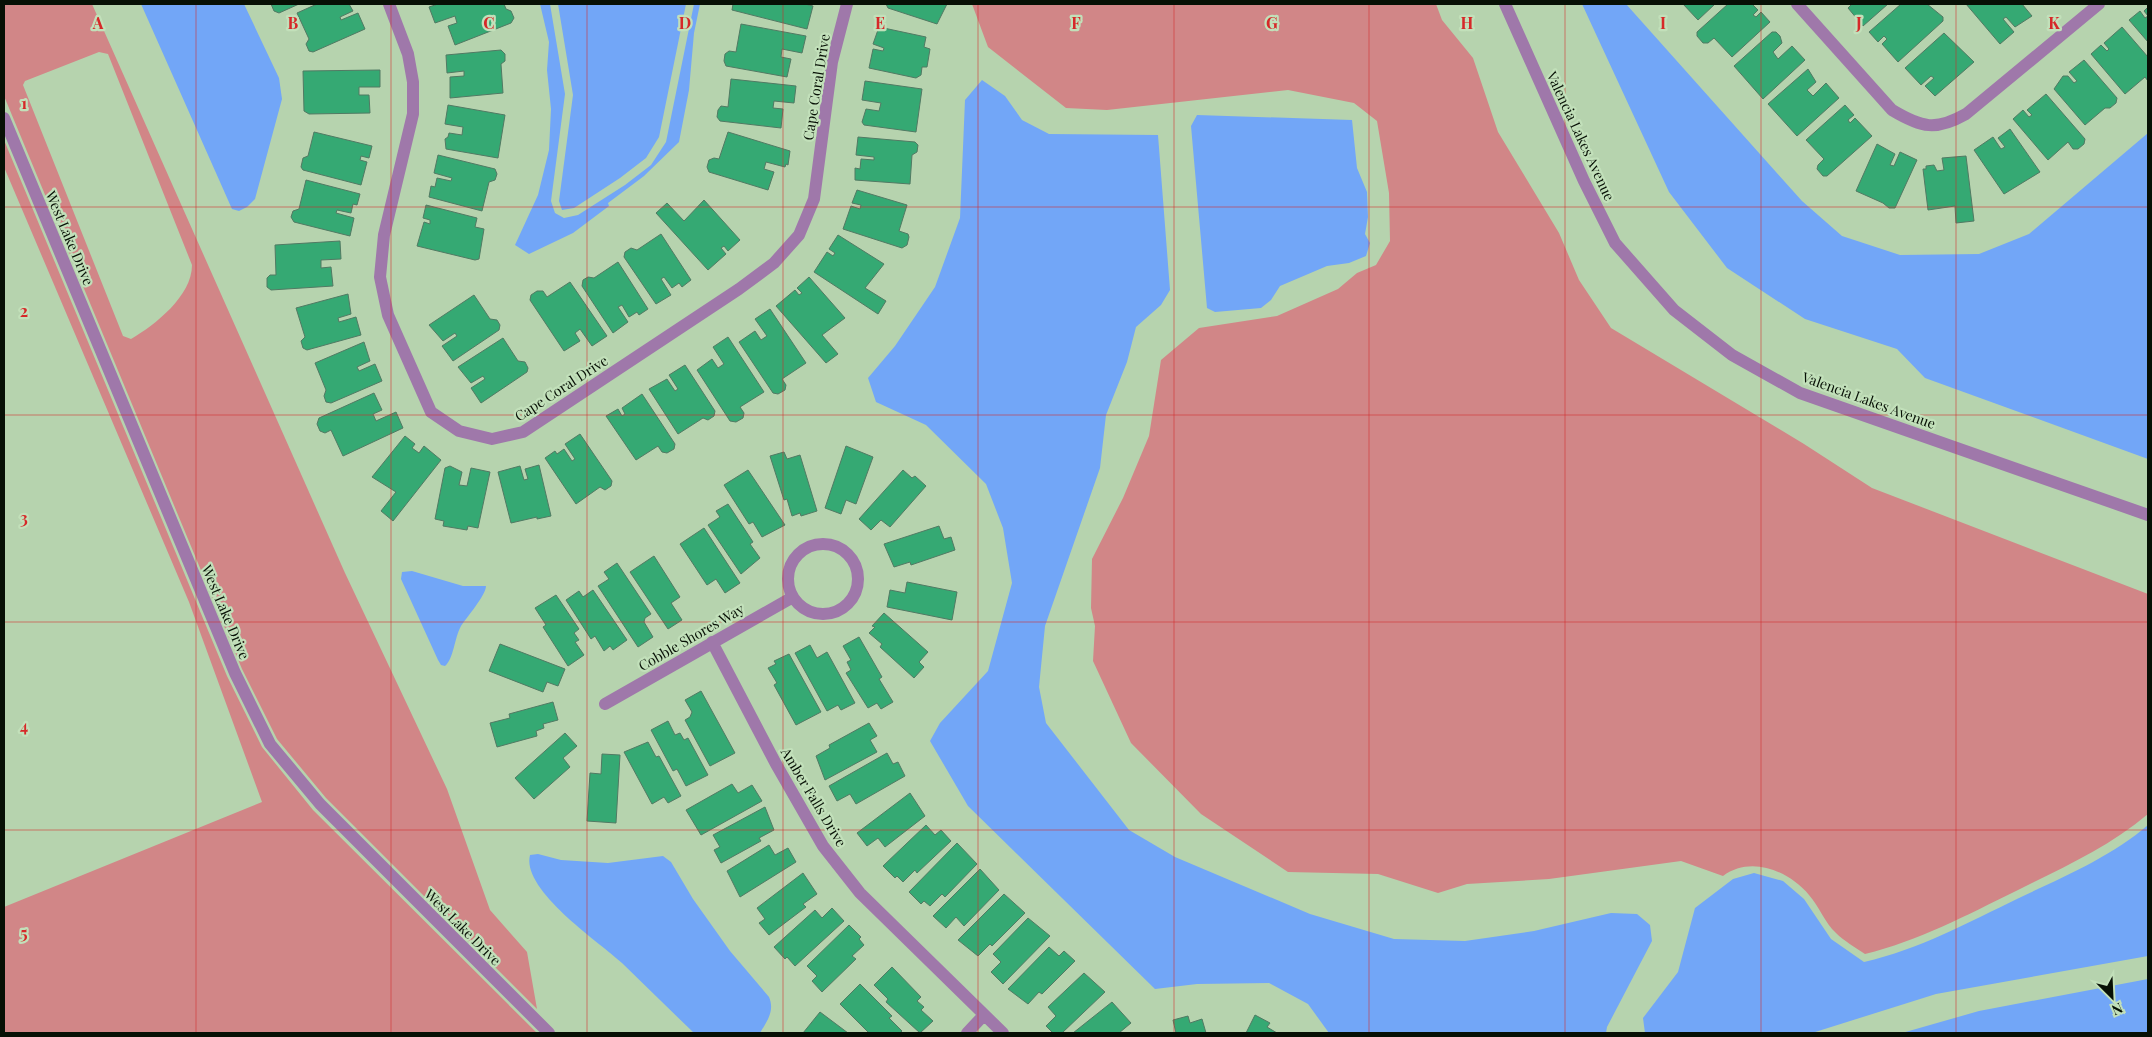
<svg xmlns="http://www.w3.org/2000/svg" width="2152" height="1037" viewBox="0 0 2152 1037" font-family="'Playfair Display',serif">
	<rect width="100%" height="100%" fill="#b6d3ae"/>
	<path fill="#d18687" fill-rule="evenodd" d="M4 4H92L345 573 447 789 490 910 527 952 537 1009 326 798 277 739 242 669 4 96ZM99 52 108 54 192 265C192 296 155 325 131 339L123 336 23 85 25 81Z
		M972 4H1436L1442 20 1473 58 1498 132 1559 233 1579 280 1611 328 1804 444 1872 488 2148 594V814C2109 847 2062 868 2016 891 1967 915 1918 941 1865 954 1855 947 1844 941 1836 933 1825 923 1819 906 1809 895 1789 871 1751 855 1723 876L1681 861 1549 879 1467 884 1438 893 1378 874 1288 872 1201 814 1131 743 1093 661 1095 626 1091 608 1092 559 1123 498 1149 436 1161 360 1199 328 1277 316 1338 289 1357 273 1376 265 1390 241 1389 193 1377 121 1354 103 1288 90 1107 110 1066 108 988 47Z
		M4 140 227 676 262 747 313 810 537 1033H4V907L262 802 189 602 4 167Z"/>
	<path fill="#72a6f7" d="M141 4H244L279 78 282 99 255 199 247 207 239 211 232 209Z
		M540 4H550L565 94 551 201 555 213 564 218 578 215 625 185 651 165 666 142 694 4H700L694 33 689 90 679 142 644 176 608 203 609 206 573 233 529 254 515 245 538 195 549 150 551 109 547 70 549 42Z
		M558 4H686L659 137 646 158 620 178 574 208 562 210 559 201 573 95Z
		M1582 4H1626L1802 201 1842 236 1900 255 1979 254 2029 234 2148 133V459L1925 378 1897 349 1805 319 1727 268 1669 192Z
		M982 80 1005 96 1022 120 1049 134 1158 135 1170 290 1161 305 1136 327 1127 362 1106 415 1100 468 1045 626 1039 687 1046 723 1129 830 1175 857 1310 914 1394 939 1465 941 1534 931 1611 913 1637 914 1650 925 1652 941 1607 1027 1606 1033H1329L1308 1004 1269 983 1197 984 1155 989 968 806 930 741 940 723 988 671 1012 583 1003 528 986 484 926 425 876 402 868 378 895 346 935 287 960 218 965 100Z
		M1197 115 1352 120 1357 168 1367 192 1368 217 1365 234 1370 243 1366 256 1349 263 1327 266 1280 286 1271 300 1261 308 1215 312 1207 308 1191 126Z
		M412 571 463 586H486C486 595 467 617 461 626 454 639 454 658 445 666L441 665 438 660 401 579 402 572Z
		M2148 825V956L1936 994 1812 1033H1645L1643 1018 1678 972 1695 908 1733 879 1754 873 1783 881 1804 899 1831 939 1864 962C1920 949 1967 923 2019 898 2063 877 2111 857 2148 825Z
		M538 854 561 860 608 863 663 856 671 862 693 899 730 951 769 997C775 1011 767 1021 760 1033H694C670 1010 646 986 622 963 599 942 521 890 530 855Z
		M2148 979V1033H1902L1979 1011Z"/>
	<path fill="#35a973" stroke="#517a63" d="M271 4H299L279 13 274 11Z
		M317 4H349L353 11 340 17 341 20 358 13 365 29 313 52 309 51 306 44 309 39 297 13Z
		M438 4H504L506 9 511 11 514 18 511 23 455 45 448 26 457 23 455 16 435 23 429 7Z
		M733 4H805L813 6 807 29 732 10Z
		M886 4H947L937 24 888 8Z
		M1683 4H1715L1698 20Z
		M1728 4H1752L1758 10 1753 15 1756 17 1761 12 1770 22 1732 57 1714 38 1708 43H1703L1697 36V32Z
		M1852 4H1888L1863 26 1848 8Z
		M1901 4H1927L1943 17V21L1898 62 1882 44 1887 39 1884 36 1878 42 1869 32Z
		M1966 4H2022L2032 16 2015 27 2006 17 2003 19 2014 32 2000 44Z
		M2148 7V42L2129 20 2140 11 2145 18 2148 16 2144 11Z
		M741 24 806 36 802 53 782 49 781 57 791 59 787 77 726 66 724 61 725 54 729 51 736 52Z
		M879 27 926 37 924 47 930 49 927 67H922L921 75 916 78 869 68 873 49 883 51 884 48 873 44Z
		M2122 27 2148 57V81L2145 77 2125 94 2091 54 2101 45 2107 51 2109 49 2104 43Z
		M1772 32H1776L1780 36 1782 43 1773 52 1778 59 1792 46 1805 60 1763 99 1734 66Z
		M1944 33 1974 62 1935 96 1925 86 1934 78 1931 76 1921 85 1905 68Z
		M501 50 505 54V61L501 64 503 93 450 98V77L464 76V71L447 73 446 55Z
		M2084 60 2117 98 2116 103 2110 108H2105L2085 125 2054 89 2063 76H2068L2074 83 2077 81 2069 72Z
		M1808 69 1816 82 1807 90 1813 96 1826 83 1839 98 1797 136 1768 104Z
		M380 70V87H359V95H369L370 113 309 114 304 111 303 71Z
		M731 79 796 86 794 103 774 101 773 108 783 109 781 128 720 121 717 117 718 110 721 106 728 107Z
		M865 81 922 89 916 132 864 125 862 122 866 109 879 111 881 103 862 100Z
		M2046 94 2085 139 2084 144 2078 149H2073L2068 142 2048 160 2013 119 2023 110 2029 117 2032 115 2027 110Z
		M448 105 505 115 498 158 446 149 445 139 448 137 449 133 462 135 463 127 445 124Z
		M1845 105 1854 115 1848 120 1850 123 1855 118 1872 136 1827 176H1823L1817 169 1818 165 1824 159 1806 140Z
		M2010 129 2040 172 2004 194 1974 150 1993 137 2001 149 2005 147 1998 138Z
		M314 132 372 146 369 158 361 156 360 160 367 162 361 185 303 170 301 167 303 158 308 156Z
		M728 132 790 151 788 165 786 164 785 167 766 162 764 169 774 172 768 190 709 172 707 167 709 160 714 158 719 159Z
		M858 137 915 142 918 145 917 152 912 155 910 184 855 180V168L860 169 861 159 874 160V157L856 155Z
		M1877 144 1895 154 1890 165 1894 166 1900 152 1917 160 1895 208H1889L1883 203 1856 191Z
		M438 155 495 169 497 174 495 180 489 182 482 211 429 197 431 186 435 187 437 178 451 181 452 178 434 173Z
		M1966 156 1974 221 1956 223 1955 206 1928 210 1923 169H1926V166L1934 165 1937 171 1944 170 1942 158Z
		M306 180 360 194 357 205 353 204 351 213 337 210 336 213 354 218 350 236 294 222 291 217 293 211 299 209Z
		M857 190 907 205 899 231 908 234 909 237 907 245 902 248 843 229 851 206 860 209 861 205 852 203Z
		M704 200 740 240 728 251 724 246 721 248 726 254 708 270 656 213 667 203 684 221Z
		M426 205 477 218 475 227 484 229 479 259 475 260 417 246 424 222 430 224V220L423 218Z
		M661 234 691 280 682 287 679 283 672 288 664 277 661 279 671 295 656 304 624 257 625 252 631 248 637 250Z
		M838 235 884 264 865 288 886 301 878 314 814 272 827 252 833 256 835 253 829 249Z
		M340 241 341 259 321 260V268L331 267 333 286 271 290 267 287V278L270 275H276L275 245Z
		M618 262 648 309 639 315 637 312 629 317 622 305 618 307 628 322 613 333 582 286 583 280 588 277 594 278Z
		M809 277 845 318 822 335 838 354 826 363 776 306 795 290 799 295 802 293 797 288Z
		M570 282 607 336 592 346 580 329 575 333 580 341 564 351 530 300 531 295 537 291H543L547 297Z
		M348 294 351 314 338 318 339 322 356 317 361 335 307 350 303 348 301 341 305 337 296 308Z
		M474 295 490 319 497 320 500 325 499 330 453 361 442 346 457 336 455 333 443 341 429 325Z
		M770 309 806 363 782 379 786 385 785 390 778 394 773 393 739 342 755 331 761 340 767 336 755 319Z
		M728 337 764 392 740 407 744 413 743 418 736 422 730 421 697 370 712 359 718 368 724 364 713 347Z
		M503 338 518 361 525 362 528 368 527 372 481 403 471 388 485 379 483 376 471 383 458 367Z
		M364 342 370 361 357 367 359 371 375 364 382 381 331 403 326 402 324 396 326 390 315 363Z
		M685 365 715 411 714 416 708 420 703 418 678 434 649 389 667 379 675 391 678 389 669 375Z
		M374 393 382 410 373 414 376 421 396 412 403 428 343 456 331 430 325 433 320 431 317 424 319 418Z
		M642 394 675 444 674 449 667 453 662 452 658 446 636 460 606 416 618 409 622 416 625 414 622 408Z
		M580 434 612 481 611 486 605 490 600 487 576 504 545 458 555 451 557 454 564 449 572 461 575 459 565 444Z
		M405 436 415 444 412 448 419 453 424 446 441 460 393 521 381 511 396 492 372 477Z
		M846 446 873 457 856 504 846 500 841 514 825 508Z
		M784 452 787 459 800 455 817 511 801 516 800 513 792 516 787 499 784 500 770 456Z
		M539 465 551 516 537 519V517L511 523 498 472 520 466 524 480 528 479 525 469Z
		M450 466 462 472 459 485 467 486 471 468 490 472 478 528 468 526 467 530 443 526 444 521 435 519 445 468Z
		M748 470 785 525 762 537 753 522 749 524 724 485Z
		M903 470 912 478 915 476 926 486 890 527 881 520 871 530 859 519Z
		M728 504 753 542 750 544 760 558 741 574 708 525 720 517 716 511Z
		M939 526 944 539 951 537 955 550 911 565 910 562 894 567 884 544Z
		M704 528 740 583 725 593 716 579 707 585 680 544Z
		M654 556 680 597 671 603 682 620 668 629 630 572Z
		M617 563 651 614 645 618 644 622 653 637 638 647 598 586 609 579 604 572Z
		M907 582 957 592 952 620 887 607 890 590 905 593Z
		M593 590 627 640 613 650 610 646 604 651 595 636 591 639 566 600 579 591 583 597Z
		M556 595 579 629 574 633 579 640 575 642 584 655 568 666 543 627 546 625 535 608Z
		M884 613 928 652 919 662 924 667 914 678 880 647 882 644 869 633 875 627 872 626Z
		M859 637 882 677 879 679 893 702 881 709 877 703 868 708 846 673 851 670 847 662 851 660 843 646Z
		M500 644 565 669 558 686 547 682 543 692 489 671Z
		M810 645 817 658 827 652 855 703 841 710 838 705 827 711 795 653Z
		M789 654 821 712 796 725 774 685 777 683 768 668 776 664 774 661Z
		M701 691 735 753 710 766 685 720 690 717 692 712 685 700Z
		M553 702 558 720 543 724 544 728 536 731 537 736 497 747 490 723 510 718 509 714Z
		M668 721 675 735 680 733 684 740 688 738 708 775 686 786 677 769 673 771 651 730Z
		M869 723 877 736 870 740 877 752 825 780 816 756 830 748 829 745Z
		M565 733 577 746 563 758 570 767 534 799 515 778Z
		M648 742 656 757 659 756 681 796 668 803 664 797 652 804 624 752Z
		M887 753 893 764 898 762 905 776 856 804 850 794 837 801 829 786Z
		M602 754 620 755 616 823 587 821 590 773 601 774Z
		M732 784 738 793 752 785 762 801 701 835 686 810Z
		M910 793 925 816 885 847 878 838 867 846 857 833Z
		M765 807 774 830 759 838 761 841 721 863 714 850 720 847 713 835Z
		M926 825 935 835 941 830 951 841 917 873 915 870 903 882 897 876 895 878 883 866Z
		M957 843 977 864 945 897 942 894 930 906 924 901 921 904 909 892Z
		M769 845 775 855 788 848 796 862 740 897 727 871Z
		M980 869 999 890 964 926 956 917 946 928 933 916Z
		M803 873 817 894 803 904 806 907 769 935 759 923 765 919 757 908Z
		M1004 894 1025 913 992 946 990 944 978 956 958 940Z
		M832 908 844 921 795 966 787 957 785 959 774 947 815 910 822 918Z
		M1028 918 1050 936 1003 984 991 972 1001 962 993 954Z
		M849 925 861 937 859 939 864 945 852 956 856 959 822 992 812 981 817 976 807 966Z
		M1049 947 1059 956 1064 951 1075 961 1042 994 1039 992 1028 1004 1008 989Z
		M892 967 921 997 917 1001 924 1007 921 1010 933 1021 920 1033 886 1002 888 999 874 985Z
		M1084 973 1105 992 1062 1033H1053L1046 1026 1056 1016 1048 1007Z
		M860 984 892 1016 889 1018 902 1031 900 1033H869L840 1004Z
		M1112 1002 1131 1023 1119 1033H1073Z
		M820 1012 848 1033H803Z
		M1255 1015 1270 1023 1267 1027 1277 1033H1246Z
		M1188 1016 1190 1023 1202 1019 1206 1033H1176L1173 1020Z"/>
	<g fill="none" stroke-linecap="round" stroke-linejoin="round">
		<path stroke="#9f78aa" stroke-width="12" d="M389 4 408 54 413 82V114L384 235 380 277 388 315 431 412 459 431 492 439 523 432 739 289 774 263 799 235 814 199 832 62 847 4
			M1505 4 1584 181 1615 243 1674 310 1732 355 1800 393 2148 515
			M1797 4 1892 110C1922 128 1936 131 1966 114L2099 4
			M788 579a35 35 0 1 1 70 0a35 35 0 1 1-70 0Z
			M712 642 776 764 823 846 860 893 1003 1033
			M605 704 793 597
			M967 1033 984 1015"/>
		<path stroke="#9f78aa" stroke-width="12" d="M4 118 235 673 270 744 320 804 549 1033"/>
	</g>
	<path fill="none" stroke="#d62828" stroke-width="1" stroke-opacity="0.55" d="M196 4V1033M391 4V1033M587 4V1033M783 4V1033M978 4V1033M1174 4V1033M1369 4V1033M1565 4V1033M1761 4V1033M1956 4V1033M4 207H2148M4 415H2148M4 622H2148M4 830H2148"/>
	<g text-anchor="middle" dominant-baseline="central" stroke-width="4.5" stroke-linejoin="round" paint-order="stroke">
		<g font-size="14" fill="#071005" stroke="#c2e0ba">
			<text transform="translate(816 87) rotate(-81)">Cape Coral Drive</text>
			<text transform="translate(1581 136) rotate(65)">Valencia Lakes Avenue</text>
			<text transform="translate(70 238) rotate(67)">West Lake Drive</text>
			<text transform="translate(561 388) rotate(-33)">Cape Coral Drive</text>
			<text transform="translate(1869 400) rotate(20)">Valencia Lakes Avenue</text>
			<text transform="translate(226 612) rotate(67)">West Lake Drive</text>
			<text transform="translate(691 637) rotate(-30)">Cobble Shores Way</text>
			<text transform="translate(814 797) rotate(59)">Amber Falls Drive</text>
			<text transform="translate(463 927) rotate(45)">West Lake Drive</text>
		</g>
	</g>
	<g font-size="16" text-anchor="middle" font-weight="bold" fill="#d62828" stroke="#c2e0ba" stroke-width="4.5" stroke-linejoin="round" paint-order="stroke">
		<text x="98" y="29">A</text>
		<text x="293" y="29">B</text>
		<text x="489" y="29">C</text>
		<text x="685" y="29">D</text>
		<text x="880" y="29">E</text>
		<text x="1076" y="29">F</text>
		<text x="1272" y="29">G</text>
		<text x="1467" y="29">H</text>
		<text x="1663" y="29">I</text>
		<text x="1859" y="29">J</text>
		<text x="2054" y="29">K</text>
		<text x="24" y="109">1</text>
		<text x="24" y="317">2</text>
		<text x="24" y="524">3</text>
		<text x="24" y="732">4</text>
		<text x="24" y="939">5</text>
	</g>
	<rect width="2152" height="1037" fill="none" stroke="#071005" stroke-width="10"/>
	<g transform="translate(2112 997) rotate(156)" stroke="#c2e0ba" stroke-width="4" paint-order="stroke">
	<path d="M0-4L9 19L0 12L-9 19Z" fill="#071005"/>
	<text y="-8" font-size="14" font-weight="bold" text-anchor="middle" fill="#071005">N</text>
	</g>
</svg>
